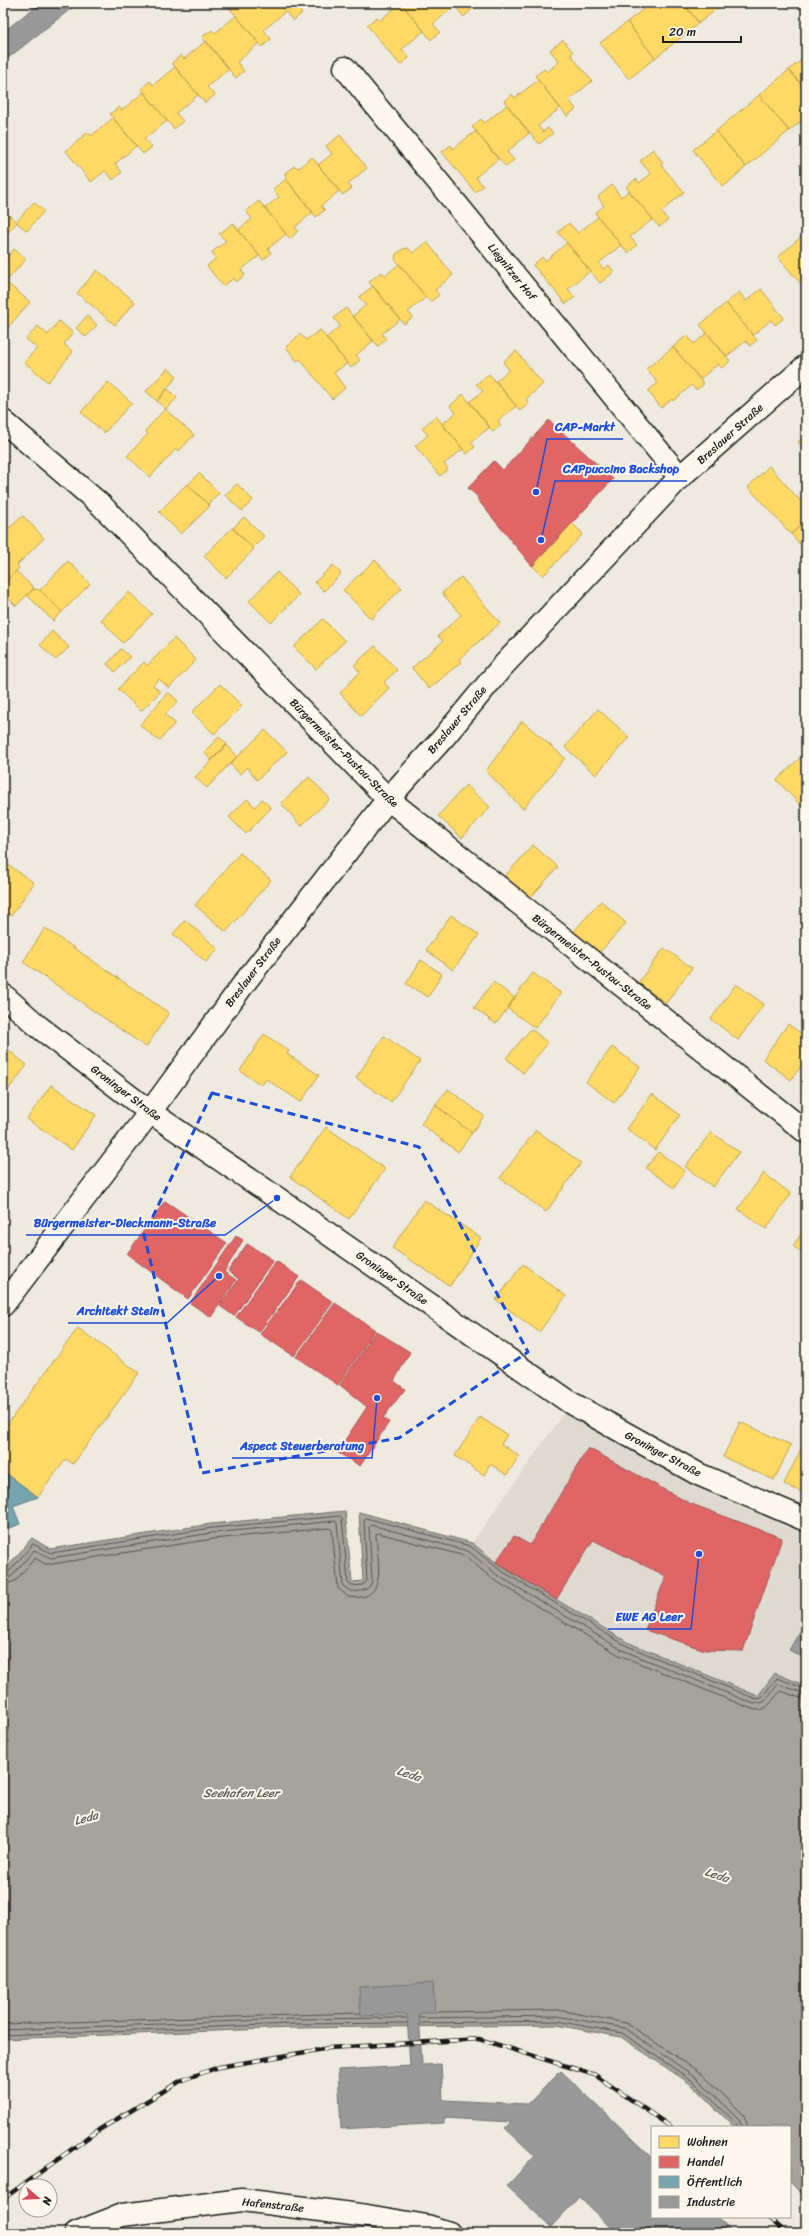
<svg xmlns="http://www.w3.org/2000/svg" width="809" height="2236" viewBox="0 0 809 2236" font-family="Sriracha,sans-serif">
	<rect width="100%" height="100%" fill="#eeeadf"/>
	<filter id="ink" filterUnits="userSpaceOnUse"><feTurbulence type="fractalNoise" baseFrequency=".025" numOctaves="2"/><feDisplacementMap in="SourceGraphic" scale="8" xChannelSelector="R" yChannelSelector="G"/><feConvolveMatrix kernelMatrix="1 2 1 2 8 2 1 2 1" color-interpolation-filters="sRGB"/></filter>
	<g filter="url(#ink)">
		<path fill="#dedad1" d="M571 1403 806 1520V1686L775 1673 758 1696 627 1642 502 1567 472 1543Z"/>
		<path fill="#a6a39d" stroke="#6f6d69" d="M345 1511 352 1582 363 1581 359 1512 472 1543 502 1567 627 1642 758 1696 775 1673 806 1686V2198L790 2182V2127H734L692 2085 621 2037 557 2025 293 2028 3 2039V1572L32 1538 50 1549 211 1524Z"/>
		<path fill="#ffd966" stroke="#bba050" d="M231 3H279L286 11 264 30 271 39 262 47 228 6Z
			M279 3H296L294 4 302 13 293 21Z
			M401 3 424 31 402 49 409 58 400 65 367 25 377 17 379 21Z
			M401 3H453L455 6 433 24 440 32 431 40Z
			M453 3H478L464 17Z
			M651 3H683L699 23 655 58 627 22Z
			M683 3H724L699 23Z
			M236 16 259 43 237 62 244 71 236 78 202 37 212 30 215 33Z
			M627 22 655 58 629 79 600 43Z
			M563 40 573 52 571 55 592 81 569 100 576 109 567 116 535 76 544 69 547 72 559 62 550 50Z
			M206 41 229 69 207 87 215 95 205 103 172 63 181 55 184 59Z
			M806 56V90L789 70Z
			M175 67 198 95 176 113 183 121 174 129 141 89 150 81 153 85Z
			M789 70 806 90V117L789 131 759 95Z
			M538 80 560 108 538 126 543 132 548 128 553 133 539 144 504 101 512 94 515 98Z
			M144 92 167 121 144 139 152 147 143 154 110 114 119 107 122 110Z
			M759 95 789 131 746 167 716 131Z
			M507 105 529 133 507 152 514 160 506 167 472 127 481 119 485 123Z
			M113 118 136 146 115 164 122 172 113 180 105 171 91 182 66 151 88 132 91 136Z
			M476 131 498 159 476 177 483 186 475 192 442 152 451 145 453 149Z
			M716 131 746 167 723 187 693 150Z
			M340 135 367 168 348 184 352 188 343 195 318 165 332 154 326 146Z
			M653 149 663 163 661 165 684 192 661 212 668 220 659 227 626 187 636 179 639 183 651 174 640 161Z
			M312 157 339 191 321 206 325 210 316 217 286 179 285 173 294 166 299 168Z
			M286 179 313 212 295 227 298 231 290 239 265 208 279 197 273 189Z
			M612 185 621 197 629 191 653 219 630 237 637 245 628 253 595 213 604 206 598 197Z
			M259 201 286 234 268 249 271 253 263 260 238 230 252 219 246 211Z
			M34 202 44 211 27 231 16 222Z
			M3 210 17 222 3 238Z
			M598 217 621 245 599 263 603 269 609 265 614 272 600 283 558 232 569 223 578 233Z
			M233 223 259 256 241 270 245 275 236 282 234 278 223 286 207 266 216 258 212 252 226 241 219 234Z
			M802 236 806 241V290L778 257Z
			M427 242 453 275 435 290 439 295 430 302 395 259 396 254 403 249 408 248 413 253Z
			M567 243 590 271 568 289 575 297 566 304 533 265 542 257 545 261Z
			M14 249 26 259 3 285V262Z
			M399 264 426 297 408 312 413 317 404 324 369 282 381 272 386 275Z
			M97 270 135 302 115 325 77 293Z
			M6 282 30 302 3 333V286Z
			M373 286 400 319 382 334 386 339 378 346 353 316 366 305 359 297Z
			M761 289 784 318 775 325 771 320 753 335 726 303 739 292 746 301Z
			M726 303 757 340 750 346 746 341 727 356 700 325Z
			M346 308 373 341 356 355 360 360 351 368 326 338 340 326 334 318Z
			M87 316 97 325 86 337 76 328Z
			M59 321 73 333 64 344 73 352 48 382 24 362 37 348 26 339 38 326 48 335Z
			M320 330 347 363 334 373 345 388 332 399 300 359 297 361 286 347 300 334 306 340Z
			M707 333 730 361 722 368 718 364 700 379 673 347 687 335 694 344Z
			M673 347 704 384 696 390 692 385 673 401 672 399 661 408 648 391 658 383 646 369Z
			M516 351 543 384 526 399 529 403 520 411 496 381 509 370 503 362Z
			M168 368 177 376 157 401 146 391Z
			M489 374 516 406 498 421 501 425 493 432 469 402 483 391 476 384Z
			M108 382 132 403 104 433 81 412Z
			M168 389 177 398 166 409 157 401Z
			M463 394 490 427 471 442 475 447 467 454 442 424 456 413 450 406Z
			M165 409 194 435 179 451 176 449 150 477 127 456 148 434 145 431Z
			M436 416 463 449 444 464 448 469 440 476 415 446 428 435 422 428Z
			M806 434V451L798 442Z
			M769 466 806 507V521L791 534 748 487Z
			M199 473 219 493 208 504 188 485Z
			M187 484 210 506 181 534 159 512Z
			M237 484 253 500 242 511 225 495Z
			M23 516 44 538 17 565 19 568 5 582 3 580V533Z
			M244 517 264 536 253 548 233 528Z
			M806 521V551L791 534Z
			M572 523 583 534 543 576 533 566Z
			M232 528 254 549 226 578 204 556Z
			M375 560 402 588 371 619 343 590Z
			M68 561 90 584 62 612 40 590Z
			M333 565 341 574 324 591 315 582Z
			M16 571 34 588 16 606 3 593V584Z
			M277 572 299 595 271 623 249 601Z
			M461 577 500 623 459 659 461 662 429 689 412 668 443 641 438 636 461 615 442 593Z
			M34 589 40 590 62 612 53 621 27 595Z
			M129 592 152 614 123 643 101 620Z
			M323 619 345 641 316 669 294 647Z
			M52 631 69 647 56 660 40 645Z
			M174 638 196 660 169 688 159 679 153 685 160 692 141 711 118 689 144 662 147 666Z
			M375 646 397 670 384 682 389 688 361 716 340 693 360 672 354 665Z
			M121 649 130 657 115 672 107 664Z
			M220 684 242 706 214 734 192 712Z
			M168 692 178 701 165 715 175 723 159 741 140 725Z
			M598 709 629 737 596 775 565 747Z
			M522 721 565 758 523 809 486 771Z
			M265 730 287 752 257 780 247 767 240 774 230 764Z
			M219 737 227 744 211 760 204 752Z
			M227 745 237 756 207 788 195 777Z
			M801 757 806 763V811L777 780Z
			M309 777 330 799 301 826 281 803Z
			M466 785 490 807 462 838 438 816Z
			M247 799 255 807 262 799 271 808 246 834 229 817Z
			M533 845 558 867 530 898 505 876Z
			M240 853 271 880 226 932 195 905Z
			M3 861 34 883 11 916 3 911Z
			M601 901 626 923 598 954 573 932Z
			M451 915 479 935 453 970 426 950Z
			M185 920 218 949 206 962 173 934Z
			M45 928 169 1013 146 1047 23 962Z
			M664 948 692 968 666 1003 638 983Z
			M421 960 442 974 428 997 406 984Z
			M533 973 561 993 535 1028 507 1008Z
			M493 982 515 998 496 1024 474 1008Z
			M736 984 764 1004 738 1040 711 1019Z
			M788 1024 806 1037V1059L791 1080 763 1059Z
			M531 1029 548 1043 523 1073 506 1058Z
			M264 1034 289 1051 287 1054 319 1075 301 1102 266 1079 262 1085 240 1071Z
			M384 1036 420 1061 391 1102 356 1078Z
			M3 1046 27 1065 3 1097Z
			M612 1047 640 1067 614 1103 586 1082Z
			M51 1085 96 1115 72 1150 27 1119Z
			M448 1089 484 1116 472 1133 435 1105Z
			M652 1094 680 1115 655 1150 627 1129Z
			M435 1105 472 1133 458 1152 421 1124Z
			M326 1127 385 1169 349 1219 290 1177Z
			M536 1130 581 1163 546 1212 500 1178Z
			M711 1132 739 1152 713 1187 685 1167Z
			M658 1152 685 1171 674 1188 646 1168Z
			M764 1173 791 1194 766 1229 738 1209Z
			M424 1200 481 1238 450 1286 392 1248Z
			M806 1227V1256L793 1246Z
			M523 1264 566 1296 539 1332 496 1300Z
			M78 1328 139 1373 73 1464 66 1459 38 1497 3 1471V1430Z
			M480 1417 507 1435 501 1444 519 1456 507 1475 490 1464 484 1475 455 1456Z
			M740 1422 791 1445 774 1480 723 1457Z
			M801 1449 806 1452V1494L784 1484Z"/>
		<path fill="#e06666" stroke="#a55050" d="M549 420 613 479 532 566 478 500V497L468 488 494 461 503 470Z
			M165 1201 227 1243 188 1299 127 1254Z
			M236 1236 243 1240 224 1272 236 1280 211 1317 190 1303Z
			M247 1244 273 1260 234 1316 220 1306 239 1279 228 1271Z
			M276 1261 299 1277 259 1332 236 1317Z
			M301 1280 333 1302 294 1356 260 1334Z
			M335 1303 375 1330 338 1385 296 1357Z
			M376 1331 410 1352 394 1381 405 1389 383 1418 389 1422 360 1466 337 1452 367 1407 340 1385Z
			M588 1448 689 1503 782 1538 743 1651 705 1650 645 1630 666 1576 593 1540 556 1600 496 1562 514 1536 530 1545Z"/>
		<path fill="#76a5af" stroke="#5b7c83" d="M3 1471 38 1497 13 1506 20 1524 3 1531Z"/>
		<path fill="#999" stroke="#747474" d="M40 3H78L3 62V32Z
			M806 1621V1659L789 1650Z
			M433 1983 435 2013H419L422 2065 441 2064 443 2100 528 2104 561 2071 652 2157V2217H716L733 2233H616L579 2197 551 2227 507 2186 535 2156 505 2128 511 2122 444 2118V2123L341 2129 338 2070 410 2066 407 2014 361 2016 359 1987Z"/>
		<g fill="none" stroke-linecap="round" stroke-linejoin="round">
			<path stroke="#535250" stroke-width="1" d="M3 1574 8 1573 33 1544 51 1553 212 1528 340 1516 342 1518 348 1583 352 1586 363 1585 367 1581 364 1520 366 1518 470 1546 500 1570 625 1645 756 1699 761 1698 777 1678 806 1689
				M3 1579 11 1577 34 1550 51 1558 212 1533 335 1521 337 1523 343 1586 350 1591C359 1592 370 1591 372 1581L369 1527 371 1525 468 1551 497 1575 622 1650 754 1704 764 1702 778 1684 806 1694
				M3 1585 15 1581 35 1558 45 1564H52L213 1539 330 1528 332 1530 338 1588 348 1597C390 1603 377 1560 376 1534L378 1533 465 1556 494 1580 619 1655 752 1709C767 1714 771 1700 781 1691L806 1700
				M436 2012 558 2010 626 2023 702 2074 744 2115 748 2127
				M420 2018 557 2016 624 2028 697 2078 739 2119 742 2127
				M421 2023 557 2021 622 2033 694 2082 736 2123 737 2127
				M3 2024 360 2013
				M3 2030 293 2019 406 2018
				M3 2035 293 2024 407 2023"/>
			<g stroke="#1c1c1c" stroke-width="25">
				<path id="minor" d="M345 68 680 477
					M3 421 101 505 388 799 806 1132
					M3 995 39 1027 150 1112 277 1198 571 1403 698 1474 806 1520
					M3 1305 150 1112 245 982 388 799 444 737 501 668 680 477 806 366
					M76 2233 122 2215 242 2200 367 2216 427 2226 449 2233"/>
			</g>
			<use href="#minor" stroke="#fbf7ec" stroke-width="22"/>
			<g stroke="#1c1c1c" stroke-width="4.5">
				<path id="rail" d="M3 2199 97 2131 182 2080 219 2067 329 2048 479 2039 595 2075 671 2127
					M768 2217 786 2233"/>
			</g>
			<use href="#rail" stroke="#fbf7ec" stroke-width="3" stroke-dasharray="9" stroke-linecap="butt"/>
		</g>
	</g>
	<path fill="none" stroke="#1d4ed8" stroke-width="3" stroke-dasharray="8 5" stroke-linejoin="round" d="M212 1093 419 1147 528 1352 399 1438 202 1473 144 1235Z"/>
	<g text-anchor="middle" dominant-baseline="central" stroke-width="4" stroke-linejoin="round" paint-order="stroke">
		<g font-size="11" fill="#1c1c1c" stroke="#fbf7ec">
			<text transform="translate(512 272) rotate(51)">Liegnitzer Hof</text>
			<text transform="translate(730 434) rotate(-42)">Breslauer Straße</text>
			<text transform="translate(457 720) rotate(-50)">Breslauer Straße</text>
			<text transform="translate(344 753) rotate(45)">Bürgermeister-Pustau-Straße</text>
			<text transform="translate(592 962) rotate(38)">Bürgermeister-Pustau-Straße</text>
			<text transform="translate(253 972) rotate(-53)">Breslauer Straße</text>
			<text transform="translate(126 1093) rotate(37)">Groninger Straße</text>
			<text transform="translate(392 1278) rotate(35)">Groninger Straße</text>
			<text transform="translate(663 1454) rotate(28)">Groninger Straße</text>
			<text transform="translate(273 2205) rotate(6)">Hafenstraße</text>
		</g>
		<g font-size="12" font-style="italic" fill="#5a5956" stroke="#fbf7ec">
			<text transform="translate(409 1774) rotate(18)">Leda</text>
			<text x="241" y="1793">Seehafen Leer</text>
			<text transform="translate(86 1818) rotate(-15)">Leda</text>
			<text transform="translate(717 1875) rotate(18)">Leda</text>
		</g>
	</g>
	<path fill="none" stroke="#1d4ed8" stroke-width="1.5" d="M536 492L547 439H623M541 540L555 481H687M277 1198L225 1235H26M219 1276L167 1323H68M377 1398L372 1458H232M699 1554L691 1629H608"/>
	<g fill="#1d4ed8" stroke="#fbf7ec" stroke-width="1.5">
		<circle cx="536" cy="492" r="4"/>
		<circle cx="541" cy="540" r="4"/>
		<circle cx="277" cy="1198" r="4"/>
		<circle cx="219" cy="1276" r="4"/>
		<circle cx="377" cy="1398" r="4"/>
		<circle cx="699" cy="1554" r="4"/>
	</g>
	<g font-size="12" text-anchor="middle" font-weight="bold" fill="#1d4ed8" stroke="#fbf7ec" stroke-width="4" stroke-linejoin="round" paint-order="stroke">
		<text x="585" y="431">CAP-Markt</text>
		<text x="621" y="473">CAPpuccino Backshop</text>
		<text x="125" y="1227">Bürgermeister-Dieckmann-Straße</text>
		<text x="118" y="1315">Architekt Stein</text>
		<text x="302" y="1450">Aspect Steuerberatung</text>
		<text x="649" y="1621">EWE AG Leer</text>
	</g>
	<rect width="809" height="2236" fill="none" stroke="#fbf7ec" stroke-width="16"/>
	<rect x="8" y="8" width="793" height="2220" fill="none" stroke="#1c1c1c" stroke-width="1.5" filter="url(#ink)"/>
	<rect x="651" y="2126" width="140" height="92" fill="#fbf7ec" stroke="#a29f99"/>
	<rect x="659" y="2136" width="20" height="12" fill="#ffd966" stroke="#a29f99"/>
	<text x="687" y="2146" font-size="12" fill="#1c1c1c">Wohnen</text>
	<rect x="659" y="2156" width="20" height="12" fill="#e06666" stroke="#a29f99"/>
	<text x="687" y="2166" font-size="12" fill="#1c1c1c">Handel</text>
	<rect x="659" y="2176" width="20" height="12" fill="#76a5af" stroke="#a29f99"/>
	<text x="687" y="2186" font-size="12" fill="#1c1c1c">Öffentlich</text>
	<rect x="659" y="2196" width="20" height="12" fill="#999999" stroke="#a29f99"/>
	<text x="687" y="2206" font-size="12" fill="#1c1c1c">Industrie</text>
	<g transform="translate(38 2198) rotate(109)"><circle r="19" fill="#fbf7ec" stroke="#a29f99"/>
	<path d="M0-3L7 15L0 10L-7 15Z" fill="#d1495b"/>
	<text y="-6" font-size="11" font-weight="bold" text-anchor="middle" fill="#1c1c1c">N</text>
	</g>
	<path d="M663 36v6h78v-6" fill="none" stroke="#1c1c1c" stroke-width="2"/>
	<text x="669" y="36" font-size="12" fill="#1c1c1c" stroke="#fbf7ec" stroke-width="3" paint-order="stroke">20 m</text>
</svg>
